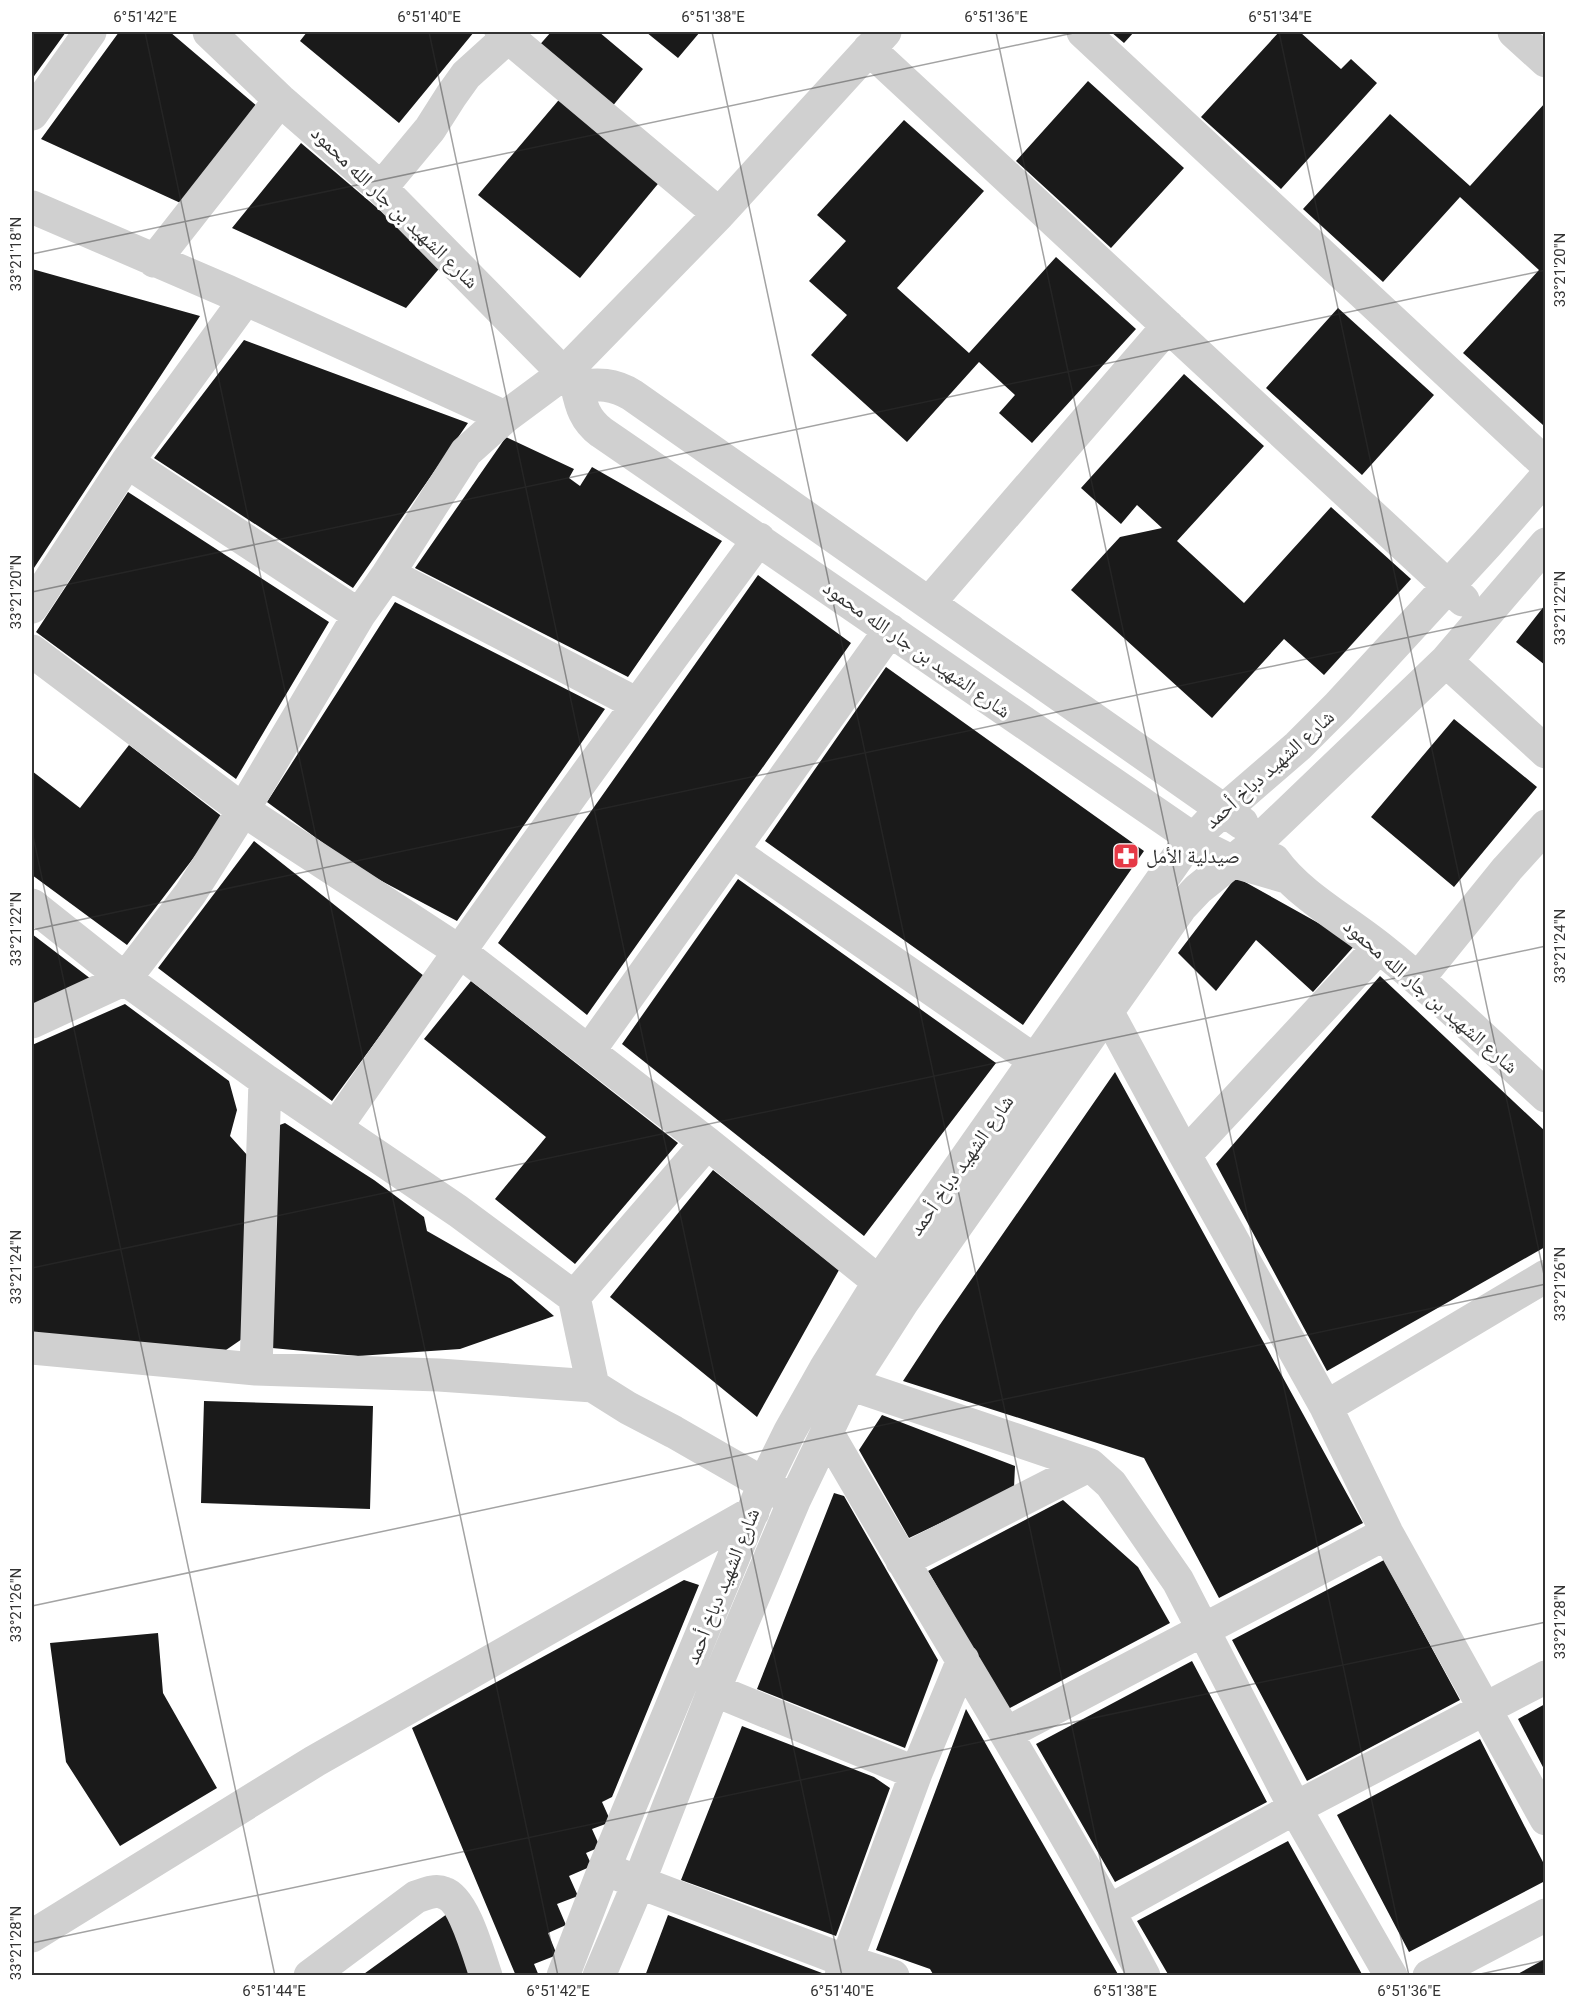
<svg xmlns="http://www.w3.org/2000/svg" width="1577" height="2007" viewBox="0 0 1577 2007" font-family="Roboto,'Noto Naskh Arabic',sans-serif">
	<rect width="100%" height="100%" fill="#fff"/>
	<path fill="#1a1a1a" d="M32 32H66L32 79Z
		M119 32H170L258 107 187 206 41 139Z
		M307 32H474L399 123 300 41Z
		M551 32H599L643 69 611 108 536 49Z
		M646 32H700L678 58Z
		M1111 32H1134L1124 43Z
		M1279 32H1300L1341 69 1351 59 1377 83 1281 189 1201 117Z
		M1088 81 1184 168 1111 248 1016 161Z
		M563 95 662 179 580 278 478 195Z
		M1545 103V423L1543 425 1463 353 1539 270 1460 197 1383 282 1303 209 1390 114 1470 186Z
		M904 120 984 191 897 288 969 353 1056 257 1136 329 1032 443 999 413 1015 395 979 362 907 442 811 355 847 315 809 281 846 241 817 215Z
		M301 143 443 264 406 308 232 228Z
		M32 269 200 316 32 571Z
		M1338 308 1434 395 1362 475 1266 388Z
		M244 340 468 423 353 588 154 458Z
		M1184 374 1264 446 1177 541 1244 603 1331 507 1411 579 1324 675 1284 639 1212 718 1071 590 1120 537 1162 528 1137 505 1121 524 1081 488Z
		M506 437 574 469 569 478 580 486 592 467 722 541 628 677 415 568Z
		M128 492 329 622 236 779 36 632Z
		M758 575 851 643 587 1015 498 943Z
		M395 602 605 709 457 921 357 868 267 802Z
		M1545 605V665L1516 642Z
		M886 667 1144 851 1023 1025 765 841Z
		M1454 719 1537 787 1454 887 1371 817Z
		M129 745 224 818 127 945 32 875V771L80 808Z
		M254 841 424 976 332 1101 158 968Z
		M1236 877 1356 944 1313 992 1256 940 1216 991 1178 953Z
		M738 879 996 1063 864 1236 622 1044Z
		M32 934 91 979 32 1005Z
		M1380 976 1545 1131V1247L1327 1371 1216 1164Z
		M471 981 678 1143 575 1264 495 1199 546 1137 424 1039Z
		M125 1004 229 1081 237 1110 230 1136 248 1156 242 1339 226 1350 70 1345 32 1342V1045Z
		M1115 1072 1363 1523 1219 1598 1144 1458 903 1381 939 1326Z
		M285 1123 374 1180 424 1217 427 1231 511 1279 554 1316 460 1349 358 1356 272 1348 277 1126Z
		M713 1170 839 1270 757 1417 610 1297Z
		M204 1401 373 1406 370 1509 201 1503Z
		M882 1415 1015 1466 1014 1488 909 1538 859 1450Z
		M834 1493 844 1496 938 1660 905 1748 757 1689Z
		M1063 1500 1138 1567 1170 1623 1008 1709 928 1571Z
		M1384 1560 1460 1700 1307 1781 1232 1640Z
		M684 1580 699 1585 612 1797 602 1802 611 1822 592 1829 600 1847 586 1853 592 1866 569 1876 578 1896 557 1904 566 1925 548 1933 557 1955 534 1964 539 1976H516L412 1728Z
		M158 1633 163 1693 217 1788 120 1846 66 1762 50 1643Z
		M1192 1661 1267 1802 1115 1882 1036 1744Z
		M1545 1704V1771L1518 1719Z
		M966 1709 1012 1790 1119 1976H934L930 1969 876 1950Z
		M742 1726 874 1777 890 1788 836 1936 681 1880Z
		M1480 1739 1545 1866V1881L1409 1952 1337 1815Z
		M1288 1841 1363 1976H1169L1137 1921Z
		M447 1914 472 1976H361Z
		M668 1915 822 1973 821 1976H645Z
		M1545 1959V1976H1514Z"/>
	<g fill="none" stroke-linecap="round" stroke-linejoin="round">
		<path stroke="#d0d0d0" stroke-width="33" d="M209 32 280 100 381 188 577 387C581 406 585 420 601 432L1211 851 1231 861 1286 877
			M1083 32 1546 464
			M1514 32 1546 61
			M508 37 719 214
			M869 49 1463 600
			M32 114 90 32
			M381 188 430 129 451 96 466 75 508 37 501 32
			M32 207 227 291 505 417
			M154 261 280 100
			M577 387C598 383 614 384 632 395L1242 823
			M127 462 359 615
			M388 574 637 704
			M929 603 1168 326
			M32 607 127 462 245 300
			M32 651 243 810 459 951 707 1143 879 1282
			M1446 661 1546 752
			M732 851 1034 1060
			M1274 860C1299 895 1344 919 1379 947 1437 993 1491 1046 1546 1096
			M32 905 125 979 265 1080 458 1211 574 1297 593 1386
			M1418 979 1507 869 1546 826
			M1108 1013 1185 1155 1326 1407 1387 1533 1546 1819
			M32 1022 125 979 190 894 243 810 359 615 388 574 466 452 505 417 563 374 719 214 885 32
			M589 1051 890 630
			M336 1127C474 929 615 733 759 539
			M1185 1155 1379 947
			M574 1297 707 1143
			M32 1348 256 1369 439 1375 593 1386 628 1408 674 1432 782 1494
			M256 1369 265 1080
			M850 1384 1090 1465 1111 1484 1178 1581 1295 1808 1391 1976
			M1326 1407 1546 1276
			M827 1432C932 1614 1045 1791 1144 1976
			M902 1561 1090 1465
			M714 1690 916 1773
			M1007 1733 1387 1533
			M620 1875 846 1961 893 1976
			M1109 1911 1295 1808 1546 1677
			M32 1936 315 1761 753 1512
			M310 1976 416 1897C425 1894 435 1889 444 1893 464 1899 479 1956 486 1976
			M563 1976 604 1869 764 1484 790 1431 825 1369 879 1282 1180 854 1209 823 1298 746 1338 706 1487 544 1546 477
			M599 1976 639 1882 714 1690 794 1501 850 1384 902 1303 1181 907 1198 889 1259 840 1446 661 1546 544
			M841 1976 916 1773 963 1660
			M1429 1976 1546 1915"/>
	</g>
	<path fill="none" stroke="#333" stroke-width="1.5" stroke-opacity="0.45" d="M145 32 558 1976M429 32 842 1976M712 32 1125 1976M996 32 1409 1976M1279 32 1546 1284M32 254 1078 32M32 592 1546 270M32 831 275 1976M32 930 1546 608M32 1268 1546 946M32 1606 1546 1284M32 1943 1546 1622M1471 1976 1546 1960"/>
	<defs>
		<g id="pharmacy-square" transform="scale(1.35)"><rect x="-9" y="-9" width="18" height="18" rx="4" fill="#e63946" stroke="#fff"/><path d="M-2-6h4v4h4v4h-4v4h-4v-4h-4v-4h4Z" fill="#fff"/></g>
	</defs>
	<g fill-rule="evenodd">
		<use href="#pharmacy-square" x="1126" y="856"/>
	</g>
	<g text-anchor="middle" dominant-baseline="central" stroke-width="6" stroke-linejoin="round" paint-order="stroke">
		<g font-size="20" fill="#333" stroke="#fff">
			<text transform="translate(395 207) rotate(44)">شارع الشهيد بن جار الله محمود</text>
			<text transform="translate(917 649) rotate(35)">شارع الشهيد بن جار الله محمود</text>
			<text transform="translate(1269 769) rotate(-42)">شارع الشهيد دباخ أحمد</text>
			<text transform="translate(1431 996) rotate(41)">شارع الشهيد بن جار الله محمود</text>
			<text transform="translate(961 1165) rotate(-55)">شارع الشهيد دباخ أحمد</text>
			<text transform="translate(722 1586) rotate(-68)">شارع الشهيد دباخ أحمد</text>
		</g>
		<g font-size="20" fill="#333" stroke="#fff" text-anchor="start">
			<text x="1146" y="856">صيدلية الأمل</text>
		</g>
	</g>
	<rect width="1577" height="2007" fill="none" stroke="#ffffff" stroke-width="66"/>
	<rect x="33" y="33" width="1511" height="1941" fill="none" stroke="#333" stroke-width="2"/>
	<g font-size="15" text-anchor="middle" fill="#333">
		<text x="145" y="22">6°51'42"E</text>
		<text x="429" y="22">6°51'40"E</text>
		<text x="713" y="22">6°51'38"E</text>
		<text x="996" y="22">6°51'36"E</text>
		<text x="1280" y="22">6°51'34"E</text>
		<text transform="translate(16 254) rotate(-90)" y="5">33°21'18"N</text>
		<text transform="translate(1560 270) rotate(-90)" y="5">33°21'20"N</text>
		<text transform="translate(16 592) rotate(-90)" y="5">33°21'20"N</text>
		<text transform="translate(1560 608) rotate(-90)" y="5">33°21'22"N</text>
		<text transform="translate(16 929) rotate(-90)" y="5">33°21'22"N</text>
		<text transform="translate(1560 946) rotate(-90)" y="5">33°21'24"N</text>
		<text transform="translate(16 1267) rotate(-90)" y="5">33°21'24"N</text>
		<text transform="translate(1560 1284) rotate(-90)" y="5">33°21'26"N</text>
		<text transform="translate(16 1605) rotate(-90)" y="5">33°21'26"N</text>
		<text transform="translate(1560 1622) rotate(-90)" y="5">33°21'28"N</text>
		<text transform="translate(16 1943) rotate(-90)" y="5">33°21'28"N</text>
		<text x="274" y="1996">6°51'44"E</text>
		<text x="558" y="1996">6°51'42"E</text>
		<text x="842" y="1996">6°51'40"E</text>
		<text x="1125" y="1996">6°51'38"E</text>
		<text x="1409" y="1996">6°51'36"E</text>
	</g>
</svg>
